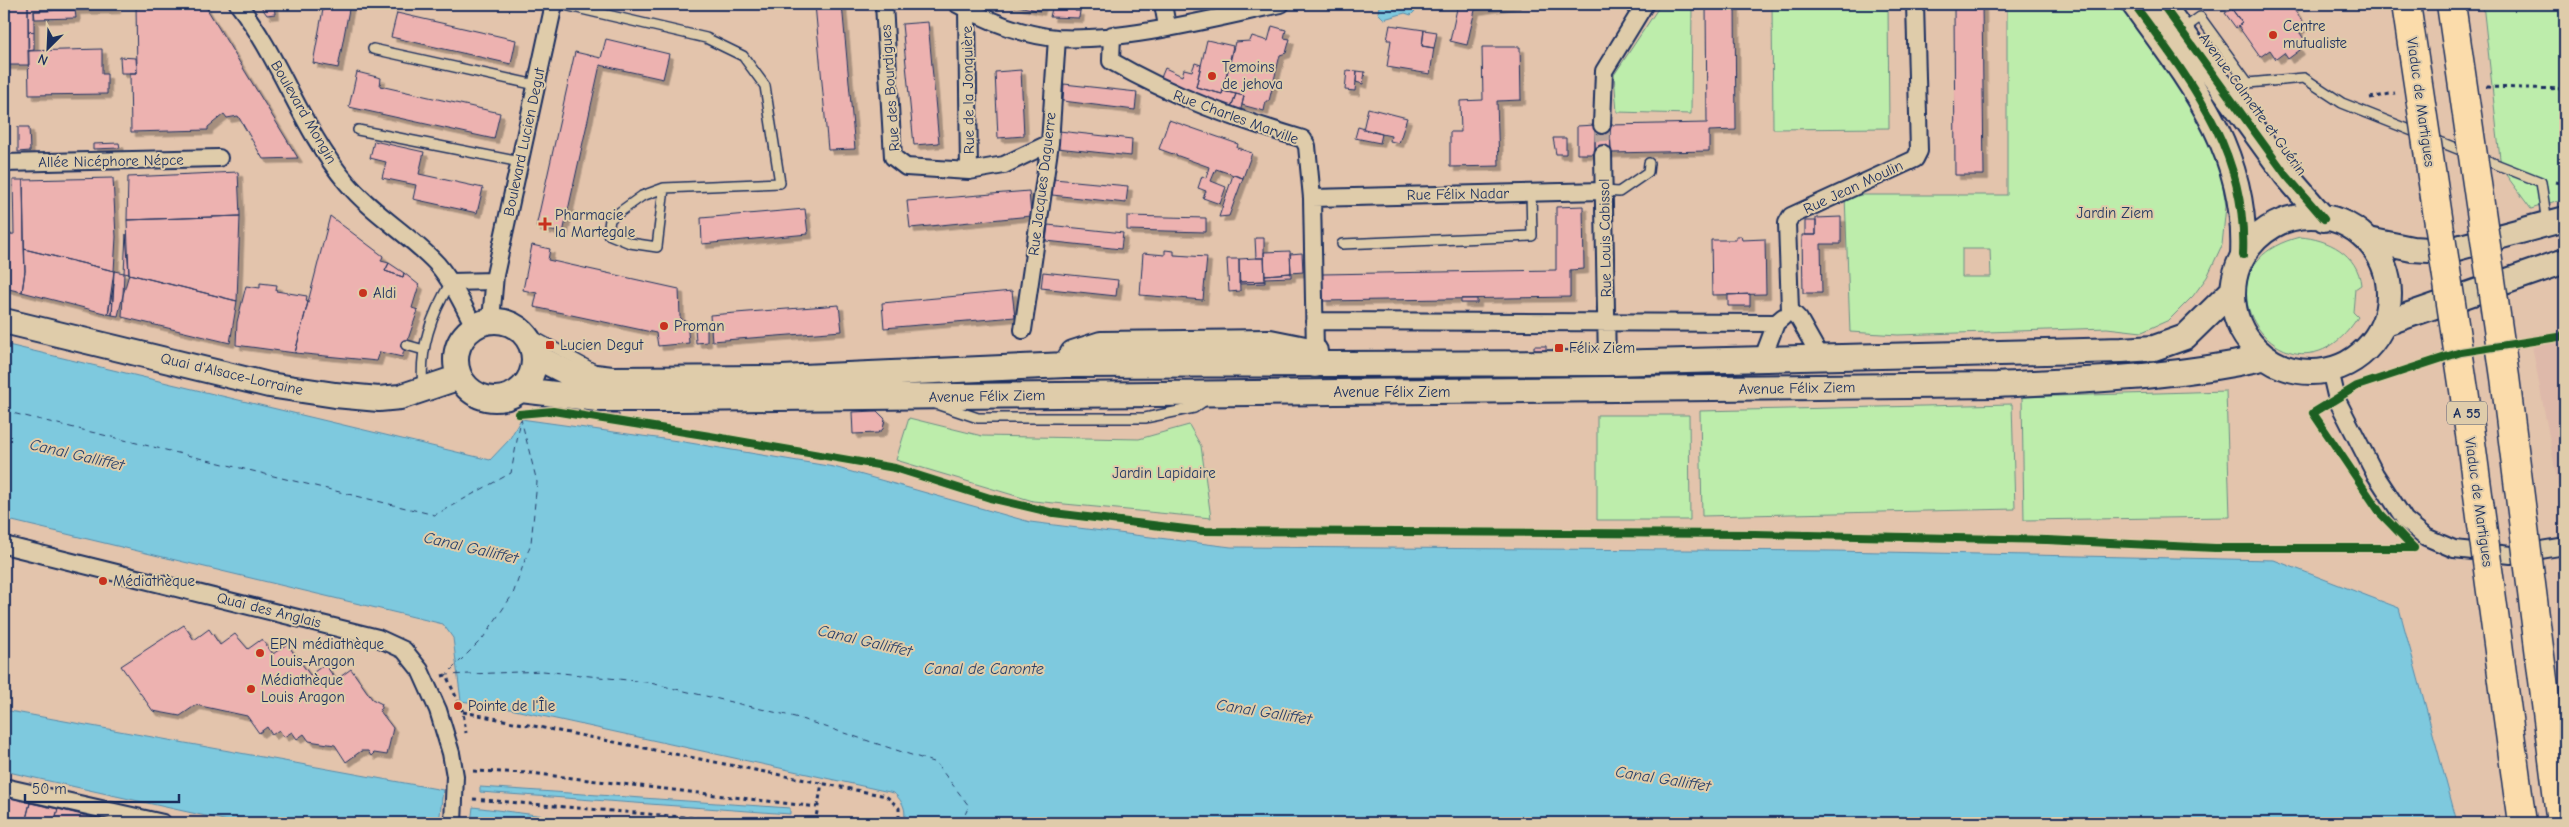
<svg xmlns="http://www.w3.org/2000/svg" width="2569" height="827" viewBox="0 0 2569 827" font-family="'Comic Neue',sans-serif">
	<defs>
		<filter id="shadow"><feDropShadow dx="4.5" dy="4.5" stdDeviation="0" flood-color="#0004"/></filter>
	</defs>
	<rect width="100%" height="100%" fill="#e3c4ac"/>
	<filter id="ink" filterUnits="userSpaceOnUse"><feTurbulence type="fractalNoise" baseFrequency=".02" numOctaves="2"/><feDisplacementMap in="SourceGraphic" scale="10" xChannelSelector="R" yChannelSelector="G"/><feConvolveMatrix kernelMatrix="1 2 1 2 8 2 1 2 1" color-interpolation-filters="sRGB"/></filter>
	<g filter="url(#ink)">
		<path fill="#deb9aa" d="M2565 330V521L2530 335Z"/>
		<path fill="#bdedab" stroke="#6c8e84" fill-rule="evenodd" d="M1661 4H1692L1691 114 1617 112 1614 75Z
			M1772 4H1888L1889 128 1773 129Z
			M2007 4H2121L2211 131 2220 168 2226 206 2222 245 2207 277 2193 296 2169 320 2142 332 2107 328 1898 335 1850 332 1845 195H2007ZM1962 249H1990L1991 277H1962Z
			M2483 4H2565V198L2531 209 2501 168Z
			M2300 237C2328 239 2358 254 2361 285L2355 289 2353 312 2358 317C2290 424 2179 266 2300 237Z
			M2226 391 2230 517 2024 520 2022 397Z
			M2012 404 2015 509 1702 516 1700 411Z
			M1597 415H1689L1690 520H1597Z
			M909 418 982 436 1139 439 1189 425 1201 446 1211 518 1033 501 896 460Z"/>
		<path fill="#7ec9de" stroke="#568bab" d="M1384 4H1415V11L1411 15 1405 13 1384 19 1378 13 1379 6Z
			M4 344 490 460 509 440 521 419 678 441 834 467 1030 522 1231 547 1833 551 2274 560 2399 608 2457 822 2464 823H903C908 810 902 801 894 793L501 707 461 701 453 638 443 624 4 519Z
			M4 710 443 790 439 823H237L4 771Z
			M480 787 790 808V814L480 792Z
			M473 807 600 823H608H471Z"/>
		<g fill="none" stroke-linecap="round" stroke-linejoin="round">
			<path stroke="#253e6b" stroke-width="1" stroke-dasharray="6 5" stroke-linecap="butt" d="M4 411 435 515 511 473 521 419 537 482 531 543 513 594 483 638 446 675 543 671 646 682 795 717 936 763 969 806 961 823"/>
		</g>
		<path fill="#edb2b0" stroke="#1b2f5e" filter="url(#shadow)" d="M4 4H28L29 65H4Z
			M28 4H116V9L34 11V32L28 31Z
			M136 4H204L298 158 263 159 238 116 227 118 224 114 208 127V130L131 132 130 73H137Z
			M259 4H274L275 14 267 15Z
			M324 4H350L338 68 313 63Z
			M815 4H842L855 149 828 150Z
			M1010 4H1042L1040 11Z
			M1053 4H1075V11H1080L1079 18 1050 17Z
			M1458 4H1516L1475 10 1467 45 1450 41Z
			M1706 4H1735L1736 130 1709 131V151L1611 153 1610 125 1707 123Z
			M1954 4H1982L1984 175H1955Z
			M2228 4H2290L2305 25 2298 30 2304 39 2296 44 2300 50 2288 59 2284 53 2276 59 2270 50 2260 57 2238 26 2242 23Z
			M2232 9 2242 23 2236 28 2225 13Z
			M75 10 76 18 35 19 34 11Z
			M397 13 516 40 511 64 391 37Z
			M928 22 939 143 914 145 902 24Z
			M1390 25 1424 30 1422 46 1434 48 1430 74 1387 67 1391 40H1387Z
			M1272 26 1286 30 1284 38 1290 39 1286 53 1280 55 1269 101H1266L1264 111 1242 105 1244 96 1223 91 1235 42 1250 41 1252 36 1268 41Z
			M1424 30 1437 32 1434 48 1422 46Z
			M28 31 34 32V50L28 51Z
			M606 39 669 54 663 79 600 65 563 233 536 227 575 52 601 58Z
			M1207 40 1233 46 1222 94 1196 87Z
			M1482 47H1520L1521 100 1497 101 1499 166 1450 167V132H1461L1460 101 1483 100Z
			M102 49V74H107V94L29 95 28 51Z
			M120 57 136 58 137 73H121Z
			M1195 63 1201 65 1196 87 1222 94 1223 91 1236 94 1230 110 1160 80 1165 68 1182 76 1184 69 1192 71Z
			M1021 70 1024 136 998 138 995 72Z
			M1347 70 1357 71 1355 91 1345 90Z
			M1357 71 1365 72 1363 84 1356 82Z
			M357 72 381 78 380 86 500 113 494 139 349 107Z
			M1064 84 1137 92 1135 110 1063 101Z
			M1236 94 1244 96 1240 113 1230 110Z
			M1368 108 1407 118 1399 143 1390 141 1391 136 1363 130Z
			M1169 120 1238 144 1237 148 1252 153 1243 178 1216 169 1211 181 1226 187 1220 204 1203 198 1206 191 1198 188 1202 176 1206 178 1209 167 1159 149Z
			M1595 125H1610L1611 153 1595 154Z
			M1595 125V154H1577V126Z
			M18 127H29L30 151 18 152Z
			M1358 127 1382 134 1380 143 1355 138Z
			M1059 131 1132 139 1131 156 1057 148Z
			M1553 138H1566V154H1556Z
			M374 141 424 152 419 174 483 188 477 213 413 199 416 185 382 178 386 162 370 158Z
			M119 143 120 148 93 149V144Z
			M238 172 240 216 127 220 128 177Z
			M1233 175 1243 178 1229 216 1219 217Z
			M113 178 116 237 114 271 24 249 23 180Z
			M1054 179 1128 186 1126 203 1052 195Z
			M13 180H23L25 271 22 292 4 288V235L14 234Z
			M1029 191 1031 216 910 228 907 201Z
			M1583 206 1584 269 1570 270V297L1323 301 1322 274 1556 270V207Z
			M805 209 808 234 702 244 701 218Z
			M240 216 237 301 129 274 127 220Z
			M330 216 383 256 381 261 389 263 385 271 403 277 404 273 419 285 412 308 418 310 402 357 380 352 377 361 295 353Z
			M1127 216 1206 218V232L1127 230Z
			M1841 217V244H1821L1822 293H1803L1802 235H1816V218Z
			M1805 221H1816V235H1805Z
			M1048 225 1123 233 1121 249 1046 241Z
			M126 234 129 274 124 273Z
			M1736 236H1741L1742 240 1765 239 1766 294 1712 295 1711 240H1736Z
			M1255 238H1264V258H1256Z
			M532 245 550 249 548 260 679 289 680 317 684 321H687L689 343 658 346 656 333 534 307 537 293 523 290Z
			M24 249 114 271 108 314 22 292 25 271Z
			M1165 250 1174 251V255L1207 257 1203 300 1140 295 1143 253 1165 255Z
			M1290 251 1291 273 1265 275 1264 252Z
			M1302 253 1303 272 1291 273 1290 254Z
			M1256 258H1264L1265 281 1239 282V259Z
			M1227 259H1239L1240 291 1229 292Z
			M389 263 404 273 403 277 385 271Z
			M114 271 124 273 123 295 118 316 112 315Z
			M1043 272 1118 280 1116 296 1041 288Z
			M1291 273V277L1265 278V275Z
			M129 274 237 301 230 343 122 317 123 295Z
			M1265 281V283L1239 284V282Z
			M260 283 277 285 276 291 307 296 306 301 308 302 295 353 236 345 237 322 246 286 260 288Z
			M114 284 112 315 108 314Z
			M1012 291 1015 317 884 328 882 303Z
			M1750 294V306H1728V295Z
			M1461 299H1477V303H1461Z
			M839 305 842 331 712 341 710 315Z
			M695 326H707V342L696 343Z
			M1534 346H1546V351H1534Z
			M877 411 885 419 883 429 878 433 853 434 852 412Z
			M607 414H619V419L607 420Z
			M184 625 194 640 209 629 220 645 235 634 248 649 262 639 273 654 287 644 310 675 325 664 336 680 351 669 372 699 382 704 380 711 393 728 387 755 374 753 371 756 368 751H361L346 762 335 745 309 741 304 734 297 739 292 732 284 737 279 730 272 735 267 727 259 733 247 716 196 705 180 716 153 711 121 666Z
			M4 796 30 803 25 823H4Z
			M30 803 58 809 54 823H25Z
			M58 809 98 819V823H54Z"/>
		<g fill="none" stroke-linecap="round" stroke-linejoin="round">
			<path stroke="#bba69c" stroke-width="16" stroke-dasharray="16 8" stroke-linecap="butt" d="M1602 125 1603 154"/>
			<g stroke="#1b2f5e" stroke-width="12">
				<path id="service" d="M560 4 706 38 743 56 765 86 780 183 664 188 642 196 610 219 608 234 630 243 657 247 664 188
					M2182 30 2200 17 2248 83 2304 78 2342 103 2541 182 2547 223
					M373 49 536 85
					M358 130 520 162
					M1604 191 1619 192 1648 172 1649 163
					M1342 244 1532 236 1531 192
					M515 326 594 369
					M406 345 424 350
					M423 388C419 349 431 315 451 282
					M936 404 978 418H1145L1194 408 1207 399"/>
			</g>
			<g stroke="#1b2f5e" stroke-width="20">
				<path id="minor" d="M238 4C281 59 301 129 347 183 373 214 410 235 437 264 453 283 463 305 474 326
					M884 4 893 157 906 167 969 171 1004 165 1050 143
					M957 4C988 21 1022 35 1057 38 1124 42 1215 18 1281 4
					M1163 4 1167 26
					M967 9 969 171
					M1112 35 1111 61C1175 98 1233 118 1303 139L1307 146 1312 198 1315 351
					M1602 125 1604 71 1645 4
					M1603 154 1607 363
					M4 163 219 158
					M1312 198 1604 191
					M451 282 494 281
					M1790 310 1787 223 1791 216 1915 159 1919 151 1915 4
					M1790 310 1799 319 1821 358
					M491 320 495 275 554 4
					M1314 321 1776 323
					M1023 330 1050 143 1057 38
					M1762 360 1776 323 1783 317
					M2330 370 2337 400 2375 474 2405 520 2426 537 2454 549 2511 555 2565 546
					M4 545 378 638 404 650 420 670 438 710 451 753 455 776 453 823
					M4 787 163 823"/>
			</g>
			<g stroke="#1b2f5e" stroke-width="28">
				<path id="secondary" d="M2134 4C2191 82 2248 152 2243 255
					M2162 4 2286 175 2324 219
					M2233 294a78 78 0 1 1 156 0a78 78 0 1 1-156 0Z
					M2368 240 2412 249 2446 251 2565 219
					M456 360a39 39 0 1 1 78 0a39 39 0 1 1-78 0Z
					M4 321 269 385 335 395 379 399 400 397 460 377
					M2383 324 2565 261
					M535 356 570 374 612 379 781 378 1066 365 1607 363 2122 350 2154 348 2185 337 2232 291
					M1066 365 1073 353 1101 344 1270 342 1315 351V365
					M521 390 598 399H678L1997 385C2086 380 2174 378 2262 358"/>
			</g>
			<path stroke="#1b2f5e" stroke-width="3" stroke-dasharray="4 4" stroke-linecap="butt" d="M2486 87 2565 89
				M2370 98 2395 93
				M2556 182 2565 184
				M442 676 446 675 463 712 466 733
				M463 712 886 796 899 808V823
				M473 771 530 773 817 807
				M473 799 752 823
				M815 823 822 783"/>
			<use href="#service" stroke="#dfccaa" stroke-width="9"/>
			<use href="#minor" stroke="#dfccaa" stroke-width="16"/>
			<use href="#secondary" stroke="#dfccaa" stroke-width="24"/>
			<g stroke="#1b2f5e" stroke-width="31" stroke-linecap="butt">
				<path id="motorway-bridge" d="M2406 4 2464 390 2522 823
					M2451 4 2505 377 2561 823"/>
			</g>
			<use href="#motorway-bridge" stroke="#fbdcab" stroke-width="28"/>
			<g stroke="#dfccaa" stroke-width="11">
				<path id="cycleway" d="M2134 4C2191 82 2248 152 2243 255
					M2162 4 2286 175 2324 219
					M519 414 553 411 710 436 895 468 990 498 1054 513 1202 531 1754 534 2047 540 2215 548H2414
					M2414 548 2381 514 2313 413 2357 386 2461 352 2565 336"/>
			</g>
			<use href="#cycleway" stroke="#1b5e20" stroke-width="8"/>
		</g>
	</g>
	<g fill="#c8321e" stroke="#dfccaa" stroke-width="2">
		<circle cx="2273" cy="35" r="5"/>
		<circle cx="1212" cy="76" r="5"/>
		<path d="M542.5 216.5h5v5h5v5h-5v5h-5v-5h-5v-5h5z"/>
		<circle cx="363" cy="293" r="5"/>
		<circle cx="664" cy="326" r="5"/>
		<rect x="545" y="340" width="10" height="10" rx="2.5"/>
		<rect x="1554" y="343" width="10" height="10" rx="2.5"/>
		<circle cx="103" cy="581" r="5"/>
		<circle cx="260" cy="653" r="5"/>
		<circle cx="251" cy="689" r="5"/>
		<circle cx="458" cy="706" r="5"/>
	</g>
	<g text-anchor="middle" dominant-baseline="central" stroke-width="4" stroke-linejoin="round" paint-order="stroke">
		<rect fill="#dfccaa" stroke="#565e75" stroke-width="1" x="2447" y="401.5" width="40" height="23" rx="4"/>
		<g font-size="14" font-weight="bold" fill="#1b2f5e">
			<text x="2467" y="413">A 55</text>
		</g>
		<g font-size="15" fill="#1b2f5e" stroke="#dfccaa" text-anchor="start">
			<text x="2283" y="26">Centre<tspan x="2283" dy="17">mutualiste</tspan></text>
			<text x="1222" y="67">Temoins<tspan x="1222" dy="17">de jehova</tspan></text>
			<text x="555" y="215">Pharmacie<tspan x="555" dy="17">la Martegale</tspan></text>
			<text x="373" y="293">Aldi</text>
			<text x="674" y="326">Proman</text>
			<text x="560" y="345">Lucien Degut</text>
			<text x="1569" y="348">Félix Ziem</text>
			<text x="113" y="581">Médiathèque</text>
			<text x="270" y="644">EPN médiathèque<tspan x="270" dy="17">Louis-Aragon</tspan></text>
			<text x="261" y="680">Médiathèque<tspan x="261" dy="17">Louis Aragon</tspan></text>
			<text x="468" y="706">Pointe de l'Île</text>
		</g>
		<g font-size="15" fill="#1b2f5e" stroke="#dfccaa">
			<text transform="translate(890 88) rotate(-94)">Rue des Bourdigues</text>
			<text transform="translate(968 90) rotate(-91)">Rue de la Jonquière</text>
			<text transform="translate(2421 102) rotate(82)">Viaduc de Martigues</text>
			<text transform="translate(2253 104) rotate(54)">Avenue Calmette et Guérin</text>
			<text transform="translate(304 112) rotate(60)">Boulevard Mongin</text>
			<text transform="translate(1236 117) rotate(20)">Rue Charles Marville</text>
			<text transform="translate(524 142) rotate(-78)">Boulevard Lucien Degut</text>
			<text transform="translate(111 161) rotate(-1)">Allée Nicéphore Népce</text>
			<text transform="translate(1042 184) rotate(-83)">Rue Jacques Daguerre</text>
			<text transform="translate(1853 187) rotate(-25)">Rue Jean Moulin</text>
			<text transform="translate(1458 194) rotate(-1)">Rue Félix Nadar</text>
			<text transform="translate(1605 238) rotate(-91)">Rue Louis Cabissol</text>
			<text transform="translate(232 374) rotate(13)">Quai d'Alsace-Lorraine</text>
			<text transform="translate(1797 388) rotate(-1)">Avenue Félix Ziem</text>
			<text x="1392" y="392">Avenue Félix Ziem</text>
			<text transform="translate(987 396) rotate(-1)">Avenue Félix Ziem</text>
			<text transform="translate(2479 502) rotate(82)">Viaduc de Martigues</text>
			<text transform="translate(269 610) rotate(14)">Quai des Anglais</text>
		</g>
		<g font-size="15" fill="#233862" stroke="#dfccaa">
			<text x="2115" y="213">Jardin Ziem</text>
			<text x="1164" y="473">Jardin Lapidaire</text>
		</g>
		<g font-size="16" font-style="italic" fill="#253e6b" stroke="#dfccaa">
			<text transform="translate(77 455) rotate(13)">Canal Galliffet</text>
			<text transform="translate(471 548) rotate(13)">Canal Galliffet</text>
			<text transform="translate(865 641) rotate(13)">Canal Galliffet</text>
			<text x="984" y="669">Canal de Caronte</text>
			<text transform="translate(1264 712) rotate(9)">Canal Galliffet</text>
			<text transform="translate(1663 779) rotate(9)">Canal Galliffet</text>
		</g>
	</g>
	<rect width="2569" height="827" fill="none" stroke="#dfccaa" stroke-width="20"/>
	<rect x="10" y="10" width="2549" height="807" fill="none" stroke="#1b2f5e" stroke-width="2" filter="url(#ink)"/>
	<g transform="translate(48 48) rotate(204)" stroke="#dfccaa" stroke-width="4" paint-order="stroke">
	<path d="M0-4L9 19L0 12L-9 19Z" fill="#1b2f5e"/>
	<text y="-8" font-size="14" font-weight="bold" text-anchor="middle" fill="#1b2f5e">N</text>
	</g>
	<path d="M25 794v8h154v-8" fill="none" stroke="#1b2f5e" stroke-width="2.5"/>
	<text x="32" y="794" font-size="15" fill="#1b2f5e" stroke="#dfccaa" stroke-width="4" paint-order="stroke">50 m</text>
</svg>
